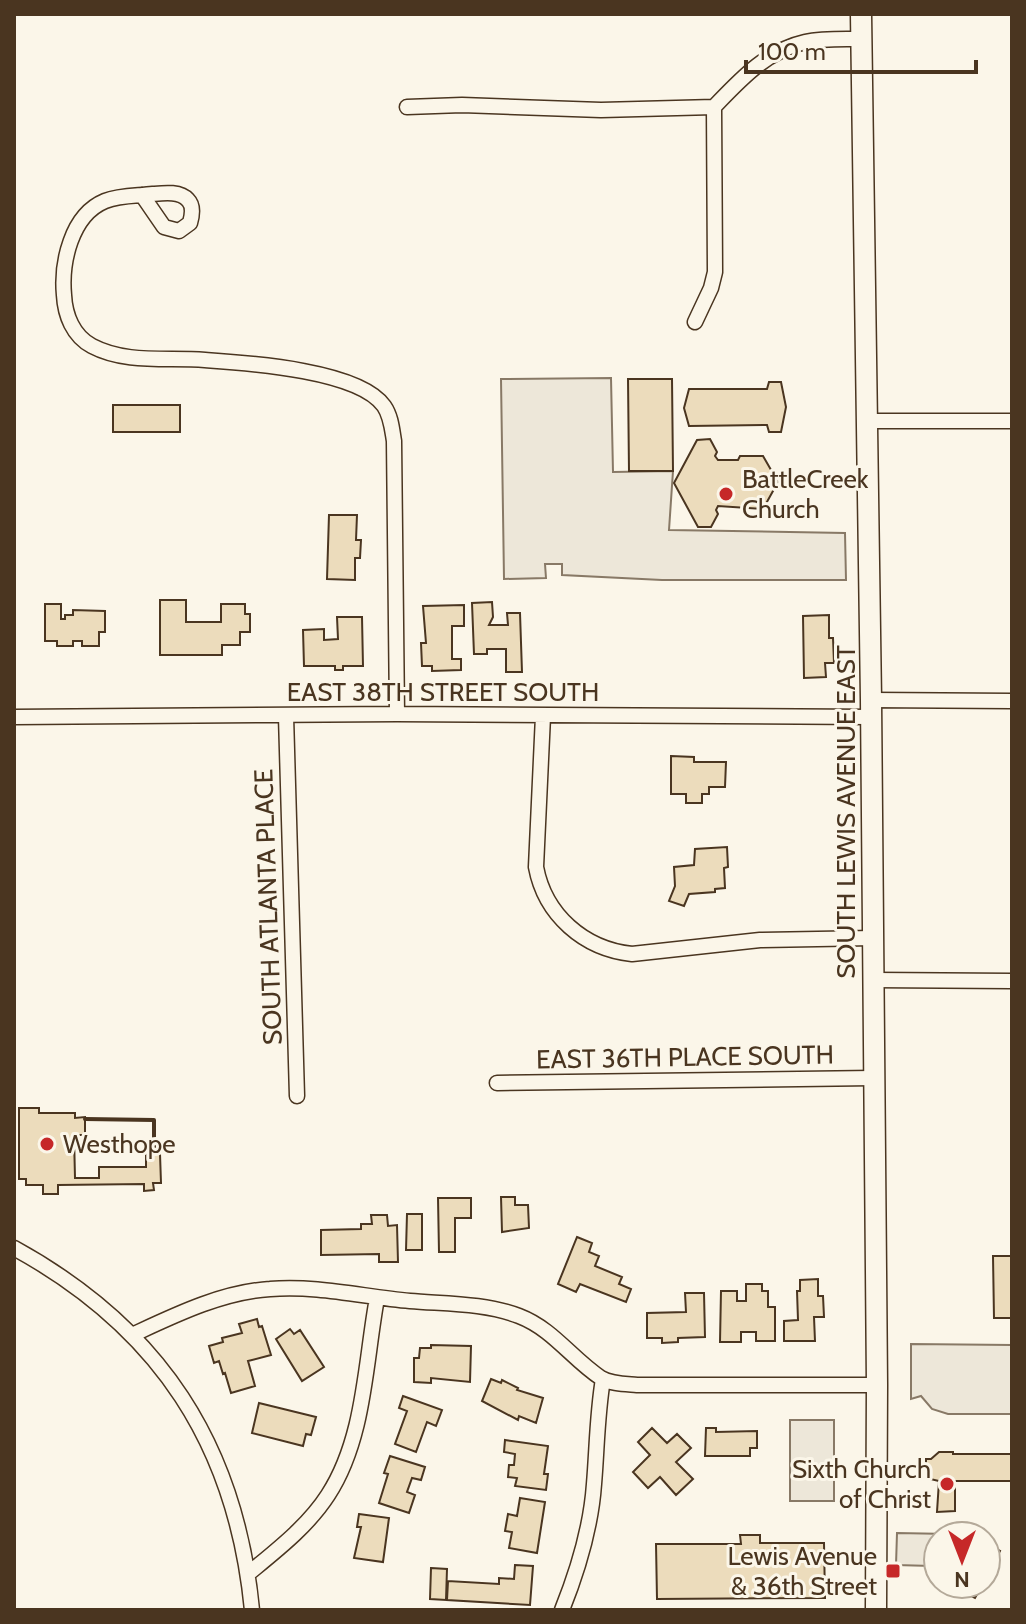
<svg xmlns="http://www.w3.org/2000/svg" width="1026" height="1624" viewBox="0 0 1026 1624" font-family="Cabin,sans-serif">
	<rect width="100%" height="100%" fill="#fbf6e9"/>
	<path fill="#ede7d9" stroke="#887966" stroke-width="2" d="M611 378 613 472 673 471 669 530 845 533 846 580H662L562 575V564H545L546 578 504 579 501 379Z
		M911 1344 1012 1345V1414H948L932 1409 921 1396 911 1399Z
		M790 1420H834V1501H790Z
		M897 1533 949 1534V1536H938V1552H933L932 1566 896 1565Z"/>
	<path fill="#ecdcbc" stroke="#4a3520" stroke-width="2" d="M628 379H672L673 471H629Z
		M769 382H781L786 407 781 432H769L767 425 689 426 684 408 689 389H767Z
		M113 405H180V432H113Z
		M710 439 717 452 715 456 718 460H738L740 456H763L778 482 763 509 718 506 716 510 718 514 711 527H698L674 483 697 440Z
		M329 515H357L356 540H361L360 558H355V580L327 579Z
		M160 600H186V622H221V604H245V614H250V632H240V645H222V655H160Z
		M492 602 493 617 489 625H508L507 613H520L522 672H506V649H487V654H474L472 603Z
		M45 604H61V619H65V615H73V610L105 611V632H99V646H82V641H73V646H57V641H45Z
		M464 605V626H452V659H461V670L432 671V666H422L421 643H426L423 606Z
		M829 615V638H833L834 663H825L826 677 804 678 803 616Z
		M337 617H362L363 666H343V670H335V666H304L303 630 324 629V640L338 639Z
		M671 756 694 757V762H726L725 787H709V794H702V803H686V794H671Z
		M727 847 728 867 724 868 725 888 715 889V892L689 894 684 906 669 901 675 886 674 867 694 865 695 849Z
		M19 1108H39V1113H75V1118L85 1117V1135H74L75 1178H99V1167H146V1154H160L161 1183H153L154 1190 144 1191V1184L58 1185V1194H43V1185H26V1179H19Z
		M501 1197H515V1205H528L529 1228 502 1232Z
		M438 1198H471V1218H455V1252H439Z
		M407 1214H422V1250H406Z
		M371 1215H387L388 1226 397 1225 398 1262H379V1254L321 1255V1230L361 1229V1224H372Z
		M577 1237 592 1243 589 1252 599 1256 595 1266 622 1277 619 1284 631 1289 626 1302 580 1284 576 1292 558 1284Z
		M993 1256H1012V1318H994Z
		M818 1279V1296H823L824 1317H814L815 1341H784V1321L798 1320 797 1291H800V1280Z
		M746 1284H762V1291H768V1307H775V1341H756V1332H741V1342H720L721 1291H737V1301H746Z
		M685 1293H704L705 1337 678 1338V1342L662 1343V1338H647V1313L686 1312Z
		M257 1319 259 1327 262 1326 271 1355 248 1361 255 1386 231 1393 225 1373 223 1374 219 1361 214 1363 209 1346 223 1342 222 1338 242 1333 239 1324Z
		M290 1329 294 1334 300 1330 324 1367 302 1381 276 1339Z
		M431 1345 471 1346 470 1382 431 1378V1383L414 1382V1358H419L420 1348H431Z
		M491 1379 501 1383 502 1380 518 1388 517 1390 543 1398 536 1423 519 1416 518 1420 482 1401Z
		M403 1396 442 1410 436 1426 427 1422 416 1452 395 1444 407 1411 399 1408Z
		M259 1403 316 1417 311 1435 306 1434 303 1446 252 1433Z
		M652 1428 667 1443 677 1434 691 1448 676 1462 693 1479 676 1495 660 1477 648 1488 633 1472 650 1455 638 1442Z
		M706 1428H716V1432L757 1431V1448H750V1456H705Z
		M505 1440 548 1446 544 1474H548L546 1490 515 1486 517 1478 508 1477 509 1465H514L515 1454 504 1452Z
		M939 1452H953V1454H1012V1481H955V1511L937 1512 939 1481 926 1478V1459H931Z
		M390 1456 425 1467 421 1480 412 1478 407 1492 415 1495 409 1513 379 1503 388 1474 384 1473Z
		M520 1498 545 1502 537 1553 509 1548 512 1532 505 1531 508 1514 517 1516Z
		M359 1514 389 1518 383 1562 354 1558 361 1527H357Z
		M740 1535H760V1543H824L825 1598 657 1599 656 1544H741Z
		M986 1543 1000 1551 986 1578Z
		M515 1565 533 1566 530 1605 447 1600 448 1581 499 1584V1578L514 1579Z
		M431 1568 447 1569 446 1600 430 1599Z
		M948 1584H983L975 1598Z"/>
	<g fill="none" stroke-linecap="round" stroke-linejoin="round">
		<g stroke="#4a3520" stroke-width="17">
			<path id="street" d="M407 107 462 105 601 110 714 107C740 80 766 51 805 42 823 38 843 39 861 39
				M142 195 164 227 179 231 190 223C192 216 194 206 188 200 180 191 164 193 153 194 137 196 120 195 105 201 71 215 61 263 64 295 65 315 73 336 92 346 126 364 167 357 205 360 248 363 359 370 384 406 391 416 392 429 394 441L397 714
				M695 322 711 288 715 272 714 107
				M868 421H1012
				M871 700 1012 701
				M286 716 297 1096
				M543 716 536 867C545 915 584 949 632 954L760 940 873 938
				M14 717 397 714 871 717
				M873 980 1012 981
				M497 1083 873 1078
				M14 1248C160 1328 236 1445 252 1610
				M132 1335C175 1315 222 1292 270 1289 317 1285 364 1297 410 1301 446 1304 485 1303 519 1316 553 1329 572 1359 601 1378 611 1384 626 1384 637 1385H877
				M249 1573C277 1550 308 1526 328 1495 365 1438 365 1363 377 1298
				M562 1610C578 1570 591 1528 594 1484 597 1449 597 1415 603 1379"/>
		</g>
		<g stroke="#4a3520" stroke-width="23">
			<path id="secondary" d="M861 14 871 700 877 1385 876 1610"/>
		</g>
		<use href="#street" stroke="#fbf6e9" stroke-width="14"/>
		<use href="#secondary" stroke="#fbf6e9" stroke-width="20"/>
		<path stroke="#4a3520" stroke-width="4" d="M85 1119 154 1120V1154"/>
	</g>
	<g fill="#c62828" stroke="#fbf6e9" stroke-width="3">
		<circle cx="726" cy="494" r="8"/>
		<circle cx="47" cy="1144" r="8"/>
		<circle cx="947" cy="1484" r="8"/>
		<rect x="885" y="1563" width="16" height="16" rx="4"/>
	</g>
	<g text-anchor="middle" dominant-baseline="central" stroke-width="6" stroke-linejoin="round" paint-order="stroke">
		<g font-size="26" fill="#4a3520" stroke="#fbf6e9" text-anchor="start">
			<text x="742" y="479">BattleCreek<tspan x="742" dy="30">Church</tspan></text>
			<text x="63" y="1144">Westhope</text>
			<text x="931" y="1469" text-anchor="end">Sixth Church<tspan x="931" dy="30">of Christ</tspan></text>
			<text x="877" y="1556" text-anchor="end">Lewis Avenue<tspan x="877" dy="30">&amp; 36th Street</tspan></text>
		</g>
		<g font-size="26" fill="#4a3520" stroke="#fbf6e9">
			<text x="443" y="692">EAST 38TH STREET SOUTH</text>
			<text transform="translate(846 812) rotate(-90)">SOUTH LEWIS AVENUE EAST</text>
			<text transform="translate(268 907) rotate(-92)">SOUTH ATLANTA PLACE</text>
			<text transform="translate(685 1057) rotate(-1)">EAST 36TH PLACE SOUTH</text>
		</g>
	</g>
	<rect width="1026" height="1624" fill="none" stroke="#4a3520" stroke-width="32"/>
	<g transform="translate(962 1560) rotate(180)"><circle r="38" fill="#fbf6e9" stroke="#b4a999" stroke-width="2"/>
	<path d="M0-6L14 30L0 20L-14 30Z" fill="#c62828"/>
	<text y="-12" font-size="22" font-weight="bold" text-anchor="middle" fill="#4a3520">N</text>
	</g>
	<path d="M746 60v12h230v-12" fill="none" stroke="#4a3520" stroke-width="4"/>
	<text x="758" y="60" font-size="24" fill="#4a3520" stroke="#fbf6e9" stroke-width="6" paint-order="stroke">100 m</text>
</svg>
